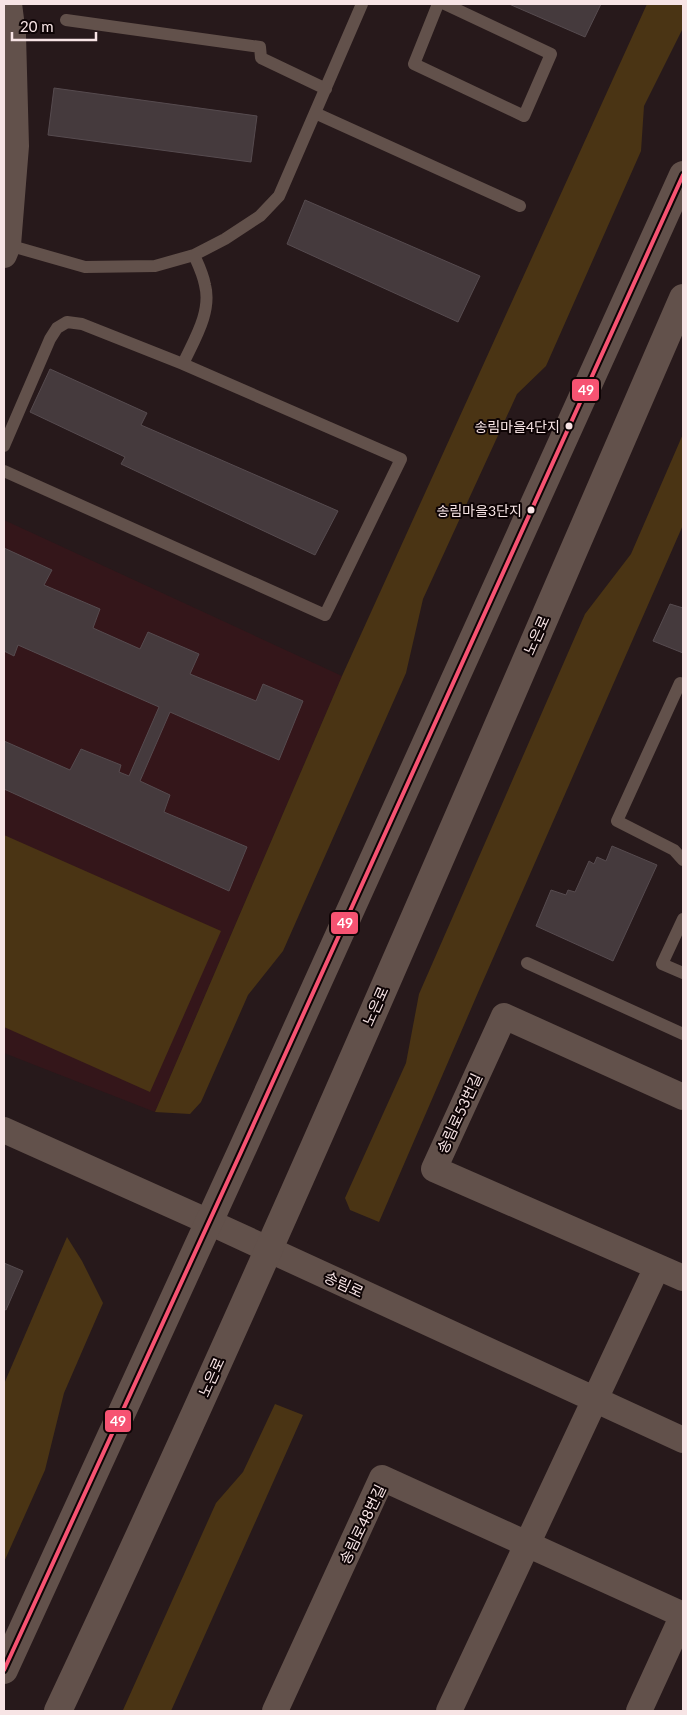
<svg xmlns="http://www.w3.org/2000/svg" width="687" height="1715" viewBox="0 0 687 1715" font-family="Lato,'Noto Sans KR',sans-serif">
	<rect width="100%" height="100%" fill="#27191b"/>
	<path fill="#34161a" d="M4 520 342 676 155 1112 4 1053Z"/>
	<path fill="#4a3414" d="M647 4H683V28L644 106 641 151 546 366 517 394 423 599 406 673 283 951 248 995 201 1102 190 1114 155 1112 342 676Z
		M683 434V525L480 988 379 1222 350 1210 345 1198 406 1063 419 994 585 614 631 554Z
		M4 835 221 931 150 1092 4 1027Z
		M67 1237 82 1261 103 1303 64 1393 45 1470 4 1562V1384Z
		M275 1404 303 1415 171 1711 123 1710 216 1503 243 1472Z"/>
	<path fill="#453a3d" stroke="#564b4f" d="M509 4H601L585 37Z
		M54 88 257 116 251 162 48 135Z
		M305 200 480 276 458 322 287 244Z
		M50 369 147 413 141 425 338 511 315 555 121 464 125 457 30 412Z
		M4 548 52 570 44 585 100 609 93 628 140 649 148 632 199 654 190 674 256 701 263 684 303 701 279 760 170 712 140 781 170 795 164 812 247 847 229 891 4 789V741L70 770 81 749 121 765 119 772 129 776 159 707 18 645 14 656 4 651Z
		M670 604 683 608V653L653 641Z
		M612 846 657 865 613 961 536 926 551 890 566 895 568 890 575 892 589 861 594 864 597 857 606 861Z
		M4 1263 23 1271 6 1310 4 1309Z"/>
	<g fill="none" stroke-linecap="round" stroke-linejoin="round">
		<path stroke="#62514b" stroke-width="12" d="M438 4 414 64 524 116 551 54 445 4
			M66 20 260 47 261 58 326 89
			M315 113 520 206
			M8 245 85 267 155 266 194 255 225 239 260 216 279 196 362 4
			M183 364C194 340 212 312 205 285 203 274 198 264 194 255
			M4 446 50 339 57 328 67 322 82 324 183 364 401 459 325 615 4 471
			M680 683 617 821 674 850 683 860
			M683 919 662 964 683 973
			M527 963 683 1034"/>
		<path stroke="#62514b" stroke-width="26" d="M4 255 8 245 16 146 13 35 9 4
			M683 1097 504 1016 434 1169 683 1278
			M4 1130 209 1222 683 1440
			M275 1711 382 1478 683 1615 639 1711
			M449 1711 657 1267"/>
		<path stroke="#62514b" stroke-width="28" d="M4 1670 241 1152 683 175
			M58 1711C277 1245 478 770 683 298"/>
		<g stroke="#0e0405" stroke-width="8">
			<path id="bus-1" d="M4 1670 241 1152 683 175"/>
		</g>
		<use href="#bus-1" stroke="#f65372" stroke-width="4"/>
	</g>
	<g fill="#f7e4e5" stroke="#0e0405" stroke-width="2">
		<circle cx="569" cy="426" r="4.5"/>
		<circle cx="531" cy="510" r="4.5"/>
	</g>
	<g text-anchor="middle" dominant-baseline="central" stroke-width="4" stroke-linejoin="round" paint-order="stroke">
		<g font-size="14" fill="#f7e4e5" stroke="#0e0405" text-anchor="end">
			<text x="560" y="426">송림마을4단지</text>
			<text x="522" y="510">송림마을3단지</text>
		</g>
		<g font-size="15" fill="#f7e4e5" stroke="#0e0405">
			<text transform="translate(536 635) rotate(-66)">노은로</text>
			<text transform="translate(375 1006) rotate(-66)">노은로</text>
			<text transform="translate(459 1113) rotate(-65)">송림로53번길</text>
			<text transform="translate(344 1284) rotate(25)">송림로</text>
			<text transform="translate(211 1377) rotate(-66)">노은로</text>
			<text transform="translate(362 1524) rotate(-64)">송림로48번길</text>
		</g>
	</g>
	<g stroke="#0e0405" stroke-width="2">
		<rect x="571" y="378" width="29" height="24" rx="5" fill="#f65372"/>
		<rect x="330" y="911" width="29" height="24" rx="5" fill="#f65372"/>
		<rect x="104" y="1409" width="28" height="24" rx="5" fill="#f65372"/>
	</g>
	<g font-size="14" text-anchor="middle" font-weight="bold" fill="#fff">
		<text x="586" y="395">49</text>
		<text x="345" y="928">49</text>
		<text x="118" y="1426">49</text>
	</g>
	<rect width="687" height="1715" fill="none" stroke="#f7e4e5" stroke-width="10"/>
	<path d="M12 32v8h84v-8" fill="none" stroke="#f7e4e5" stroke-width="2.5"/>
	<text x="20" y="32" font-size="15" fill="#f7e4e5" stroke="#0e0405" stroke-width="4" paint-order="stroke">20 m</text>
</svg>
